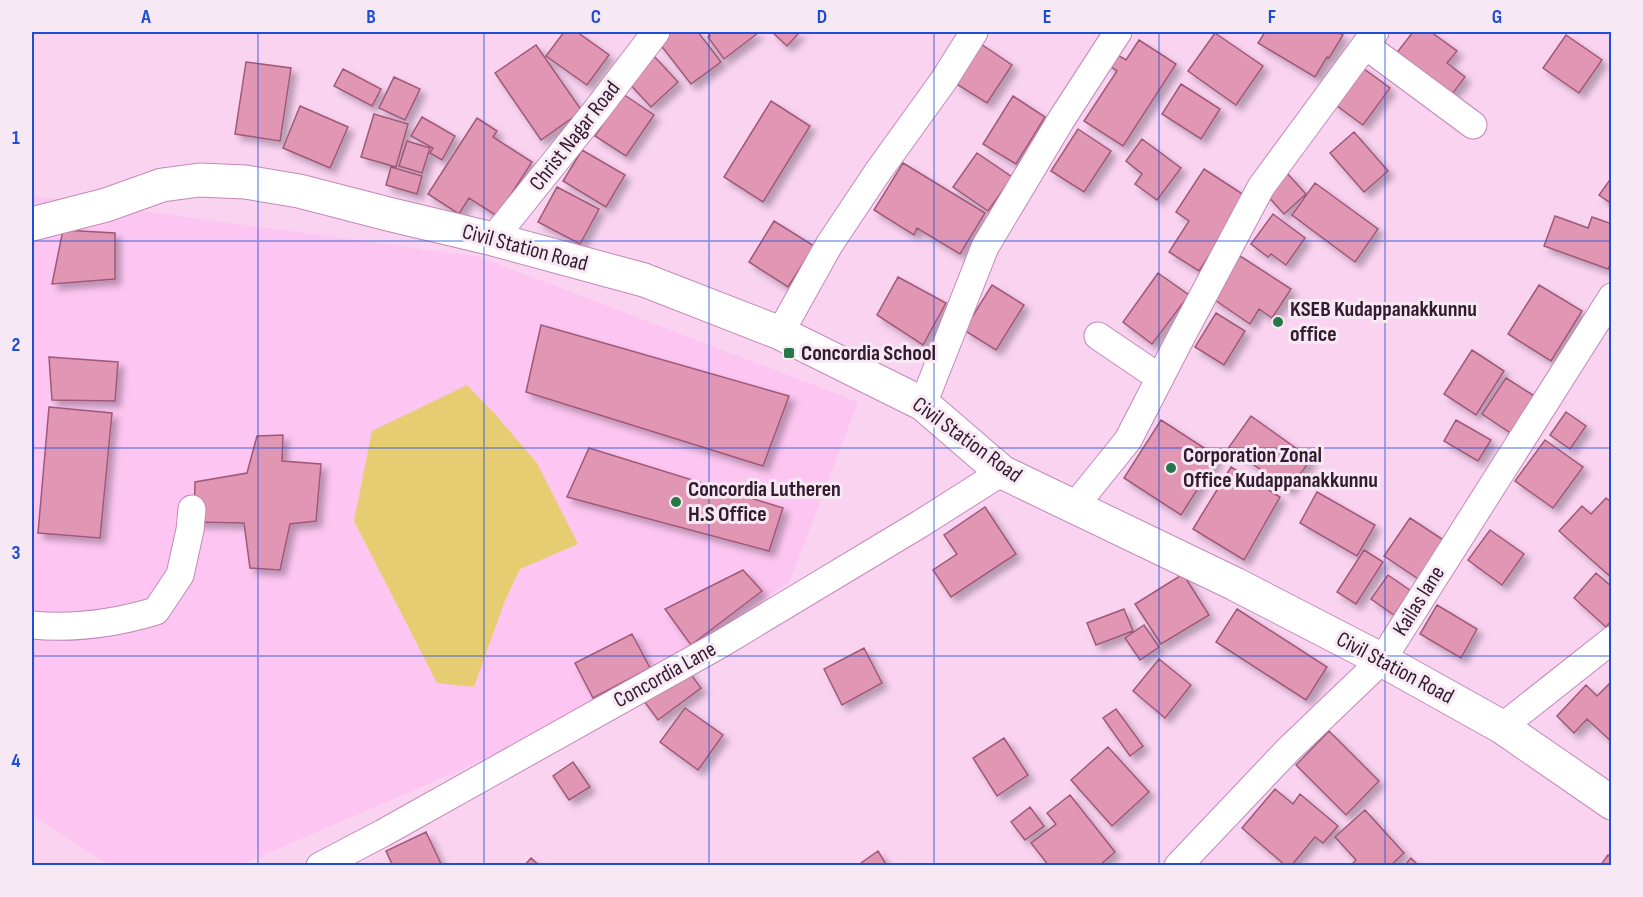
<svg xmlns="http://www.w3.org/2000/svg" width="1643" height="897" viewBox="0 0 1643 897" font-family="'Sofia Sans Condensed',sans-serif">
	<defs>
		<filter id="shadow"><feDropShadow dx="5.5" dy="5.5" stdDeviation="3" flood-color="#0004"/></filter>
	</defs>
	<rect width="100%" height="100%" fill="#fad3f1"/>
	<path fill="#fdc5f1" d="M32 196 480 257 858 402 790 581 671 665 465 768 240 865H109L32 815Z"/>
	<path fill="#e7cd72" d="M467 385 495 414 537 463 578 544 520 569 504 603 474 687 437 683 354 521 372 431Z"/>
	<path fill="#e196b4" stroke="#9f5977" stroke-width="1.5" filter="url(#shadow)" d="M564 32H577L609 55 587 85 546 56Z
		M666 32H698L721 62 691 84 656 39Z
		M707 32H757L758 33 724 59 708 37 710 36Z
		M772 32H800L787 46Z
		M1265 32H1337L1343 35 1329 58 1327 57 1315 77 1258 43Z
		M1413 32H1431L1457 51 1447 63 1465 77 1450 97 1395 55Z
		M1215 33 1263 66 1236 105 1188 71Z
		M1566 35 1602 60 1579 93 1543 68Z
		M1139 40 1176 64 1123 146 1084 121 1117 71 1107 64 1114 53 1126 60Z
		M981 44 1012 65 987 103 955 83Z
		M536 45 582 111 541 140 495 73Z
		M653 55 678 82 651 107 626 80Z
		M246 62 291 68 280 141 235 134Z
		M1360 66 1390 88 1363 125 1333 103Z
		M343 69 381 89 372 106 334 86Z
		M394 77 420 89 405 120 379 108Z
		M1181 84 1220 109 1201 139 1162 114Z
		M623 94 654 115 626 156 595 136Z
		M1013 96 1045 117 1016 164 983 144Z
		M771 101 810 126 763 202 724 177Z
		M300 106 348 127 330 168 283 148Z
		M374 114 408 124 396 167 361 157Z
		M422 117 455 136 442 160 430 153 433 148 411 136Z
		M477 118 497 131 493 137 532 162 497 216 469 198 459 214 428 194Z
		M1078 129 1111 151 1084 192 1051 171Z
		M1354 132 1388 171 1364 192 1330 153Z
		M1142 139 1181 168 1157 200 1135 184 1142 174 1126 161Z
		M407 141 430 148 422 173 399 166Z
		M582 150 625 175 606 207 563 181Z
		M977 153 1012 177 988 211 953 187Z
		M903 163 985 213 960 254 917 228 914 235 874 210Z
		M391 167 422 176 417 194 386 185Z
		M1204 169 1247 197 1199 271 1169 252 1189 221 1176 212Z
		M1287 173 1306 194 1284 214 1265 193Z
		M1612 177V204L1599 195Z
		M1315 183 1378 229 1355 262 1292 215Z
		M557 187 599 209 580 244 538 222Z
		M1273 214 1305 238 1286 265 1271 254 1268 257 1251 244Z
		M1555 216 1588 228 1592 217 1612 224V260L1608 269 1544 246Z
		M774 221 814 246 788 287 749 262Z
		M63 230 115 233V279L52 284Z
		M1240 256 1291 289 1272 318 1259 309 1250 324 1212 298Z
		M1158 273 1189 295 1152 344 1123 322Z
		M898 277 946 303 923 345 877 315Z
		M992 285 1024 305 996 350 964 330Z
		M1539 285 1582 311 1551 361 1508 334Z
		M1216 313 1245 331 1224 365 1195 347Z
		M541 325 789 396 763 466 526 392Z
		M1472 350 1504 371 1476 415 1444 394Z
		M49 357 118 362 115 401 52 400Z
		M1506 378 1536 397 1512 434 1482 414Z
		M49 407 112 413 100 538 38 533Z
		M1566 412 1586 426 1570 449 1550 435Z
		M1251 416 1311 459 1289 490 1229 447Z
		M1161 420 1218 457 1181 515 1124 478Z
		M1456 420 1491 440 1478 461 1444 441Z
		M283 435 282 461 321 464 316 521 290 524 280 570 250 568 244 523 194 522 195 482 247 473 257 436Z
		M1545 440 1583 467 1553 508 1515 481Z
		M589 448 783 508 769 551 567 497Z
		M1231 467 1280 497 1244 560 1193 529Z
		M1317 492 1375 525 1357 556 1300 523Z
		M1606 498 1612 503V578L1559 531 1582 506 1591 514Z
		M985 507 1016 554 951 597 933 570 957 554 944 535Z
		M1410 518 1445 541 1420 580 1384 556Z
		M1490 530 1524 554 1502 585 1468 560Z
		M1364 550 1383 562 1356 604 1337 592Z
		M743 570 762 591 691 645 665 609Z
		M1596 573 1612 587V620L1606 627 1574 598Z
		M1183 574 1209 615 1161 644 1135 604Z
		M1388 575 1411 591 1394 615 1371 599Z
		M1437 605 1477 629 1461 658 1420 634Z
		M1124 609 1133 631 1096 645 1087 623Z
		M1237 609 1327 667 1306 700 1216 642Z
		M1144 625 1159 647 1140 660 1125 638Z
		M632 634 650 668 593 698 575 663Z
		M864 648 882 683 842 705 824 669Z
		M1159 659 1191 685 1165 718 1133 691Z
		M684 665 701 688 658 720 641 697Z
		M1612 681V742L1587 719 1574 733 1557 716 1586 685 1597 696Z
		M685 708 723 735 698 770 660 742Z
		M1116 709 1143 746 1130 756 1103 718Z
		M1329 731 1379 781 1346 815 1296 765Z
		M1004 738 1028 775 997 796 973 758Z
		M1108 747 1149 792 1112 826 1071 780Z
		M573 762 590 787 569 800 553 776Z
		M1275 789 1293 804 1300 794 1338 826 1323 843 1315 837 1291 866H1286L1242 828Z
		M1070 795 1115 852 1099 866H1049L1031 843 1056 824 1047 813Z
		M1030 807 1044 826 1025 840 1011 822Z
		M1365 810 1404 853 1390 866H1355L1353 863 1356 860 1335 837Z
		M426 832 442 866H393L386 851Z
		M878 851 887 866H862L861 863Z
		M1608 855 1612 857V866H1600Z
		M531 858 540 866H524Z
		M1411 858 1419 866H1404Z"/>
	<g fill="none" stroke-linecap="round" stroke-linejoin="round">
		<g stroke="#c488b8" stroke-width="29">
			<path id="street" d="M1365 45 1473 125
				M493 239 595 112 656 32
				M780 333 829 245 877 173 944 80 974 32
				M1098 336 1160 378
				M923 404 985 247 1061 120 1118 32
				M1074 507 1128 440 1178 343 1261 187 1375 32
				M32 625C73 629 116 623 156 611L180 575 190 530 192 509
				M1502 727 1612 640
				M320 866 383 833 719 645 920 524 1002 472
				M1178 866 1288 750 1382 660 1612 297"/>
		</g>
		<g stroke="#c488b8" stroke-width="35">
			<path id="secondary" d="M32 224 106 205 162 185 200 180 245 182 299 191 392 215 493 239 644 280 780 333 923 404 1002 472 1235 584 1382 660 1502 727 1612 803"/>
		</g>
		<use href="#street" stroke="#fff" stroke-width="27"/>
		<use href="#secondary" stroke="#fff" stroke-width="33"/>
	</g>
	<path fill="none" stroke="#1d4ed8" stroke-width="1.5" stroke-opacity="0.55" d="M258 32V866M484 32V866M709 32V866M934 32V866M1159 32V866M1385 32V866M32 241H1612M32 448H1612M32 656H1612"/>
	<g fill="#277849" stroke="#f7e9f3" stroke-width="2">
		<circle cx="1278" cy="322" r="6"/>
		<rect x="783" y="347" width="12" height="12" rx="3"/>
		<circle cx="1171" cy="468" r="6"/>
		<circle cx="676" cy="502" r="6"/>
	</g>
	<g text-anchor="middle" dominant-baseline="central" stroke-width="6" stroke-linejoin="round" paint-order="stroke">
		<g font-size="22" fill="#331b2f" stroke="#f7e9f3">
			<text transform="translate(575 136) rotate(-52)">Christ Nagar Road</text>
			<text transform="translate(525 248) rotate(15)">Civil Station Road</text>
			<text transform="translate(967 440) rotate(36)">Civil Station Road</text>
			<text transform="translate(1419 601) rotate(-58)">Kailas lane</text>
			<text transform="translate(1395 668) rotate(28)">Civil Station Road</text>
			<text transform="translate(665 675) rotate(-29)">Concordia Lane</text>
		</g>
		<g font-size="22" font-weight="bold" fill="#331b2f" stroke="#f7e9f3" text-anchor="start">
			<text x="1290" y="309">KSEB Kudappanakkunnu<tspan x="1290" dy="25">office</tspan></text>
			<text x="801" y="353">Concordia School</text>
			<text x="1183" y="455">Corporation Zonal<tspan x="1183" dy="25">Office Kudappanakkunnu</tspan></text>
			<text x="688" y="489">Concordia Lutheren<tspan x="688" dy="25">H.S Office</tspan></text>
		</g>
	</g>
	<rect width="1643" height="897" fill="none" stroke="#f7e9f3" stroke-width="66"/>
	<rect x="33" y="33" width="1577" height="831" fill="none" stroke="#1d4ed8" stroke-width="2"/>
	<g font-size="20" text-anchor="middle" font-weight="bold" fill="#1d4ed8">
		<text x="146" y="23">A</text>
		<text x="371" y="23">B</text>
		<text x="596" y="23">C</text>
		<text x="822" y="23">D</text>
		<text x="1047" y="23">E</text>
		<text x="1272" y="23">F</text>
		<text x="1497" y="23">G</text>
		<text x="16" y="144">1</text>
		<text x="16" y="351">2</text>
		<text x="16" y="559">3</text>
		<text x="16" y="767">4</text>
	</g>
</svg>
